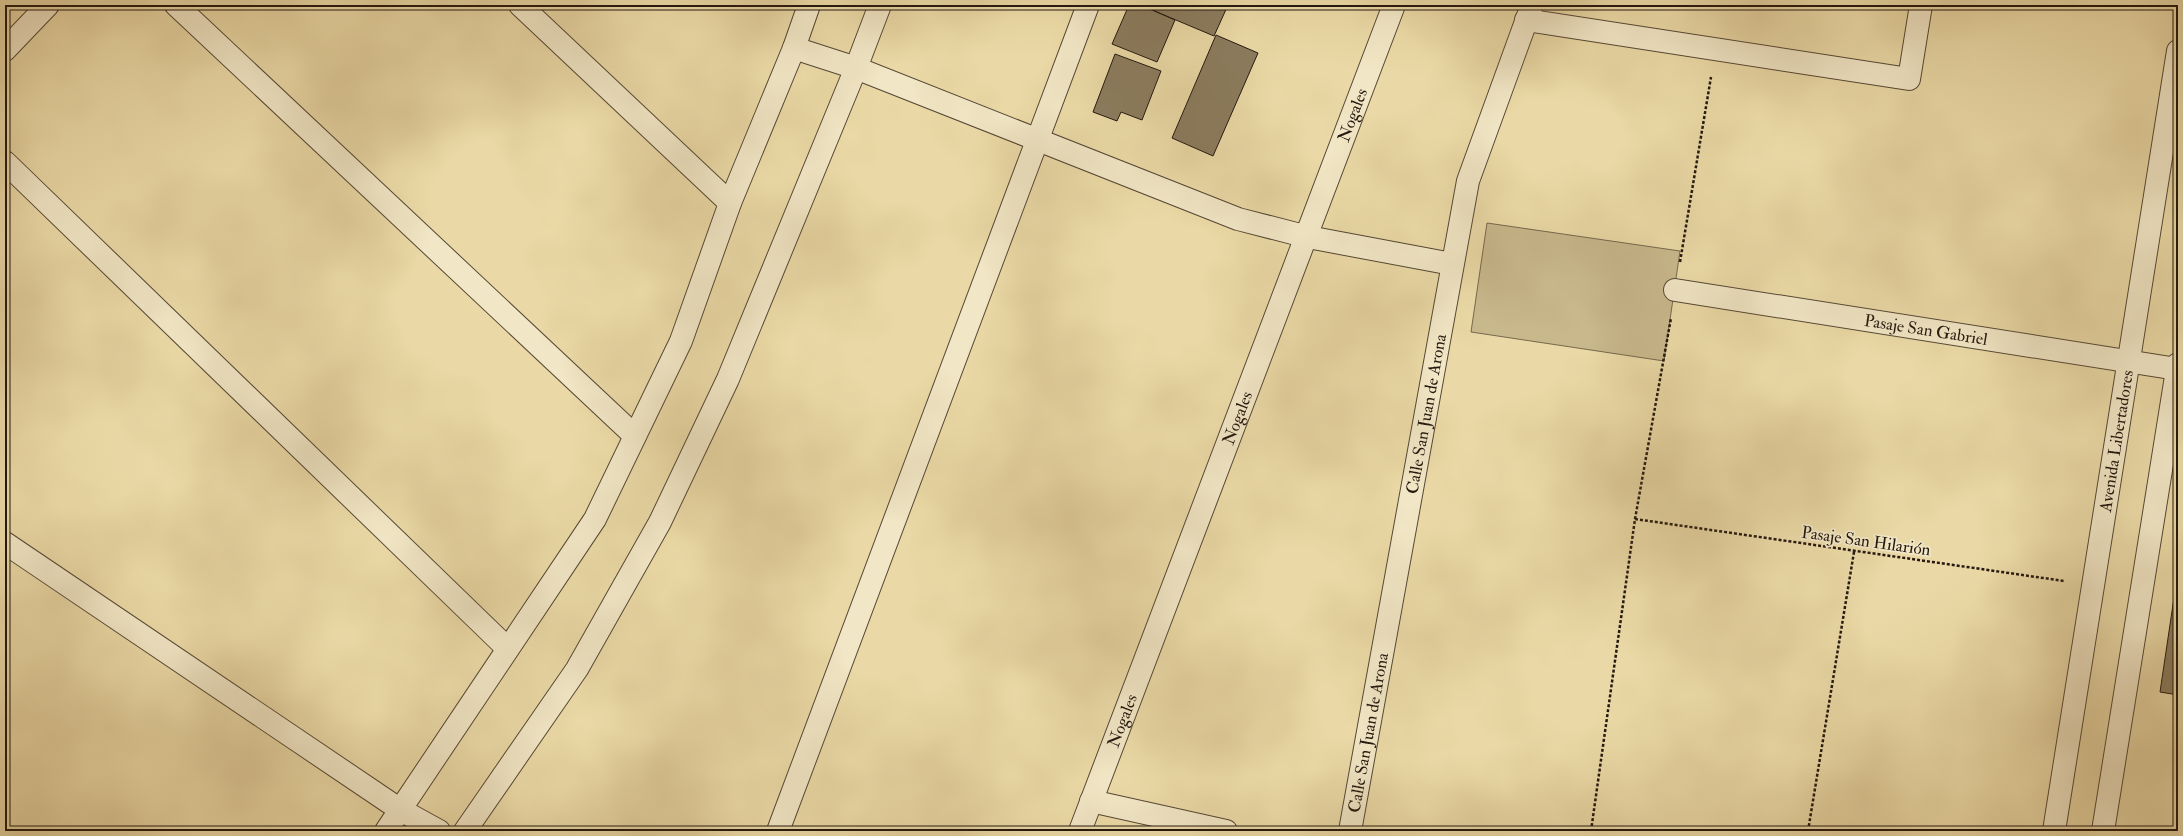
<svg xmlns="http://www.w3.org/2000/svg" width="2183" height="836" viewBox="0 0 2183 836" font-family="'IM FELL Double Pica',serif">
	<rect width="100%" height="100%" fill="#ead9a6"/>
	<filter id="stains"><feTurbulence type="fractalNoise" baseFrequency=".005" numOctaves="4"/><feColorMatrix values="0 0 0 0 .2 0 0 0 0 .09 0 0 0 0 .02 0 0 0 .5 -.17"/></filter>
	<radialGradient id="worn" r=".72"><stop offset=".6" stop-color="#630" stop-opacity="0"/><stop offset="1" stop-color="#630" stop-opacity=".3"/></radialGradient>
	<path fill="#c8b88c" stroke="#76684e" d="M1487 223 1680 251 1664 361 1471 332Z"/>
	<path fill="#8b7c5e" stroke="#24180f" d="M1129 5H1141L1175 20 1157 62 1112 44Z
		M1146 5H1228L1214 36 1145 7Z
		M1216 35 1258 53 1213 156 1172 138Z
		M1115 54 1161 71 1142 120 1121 112 1117 121 1093 112Z
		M2178 571V695L2160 692Z"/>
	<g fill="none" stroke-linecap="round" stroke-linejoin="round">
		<g stroke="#564835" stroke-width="24">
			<g id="minor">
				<path d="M176 5 635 436"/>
				<path d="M520 5 730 203"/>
				<path d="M1526 20 1909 79 1921 5"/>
				<path d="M794 48 856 68 1238 219 1308 237 1452 264"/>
				<path d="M5 50 48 5"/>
				<path d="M5 162 507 648"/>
				<path id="s1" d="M1675 290 2177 369"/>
				<path d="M5 543 399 809 439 831"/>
				<path d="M1091 801 1226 831"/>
				<path d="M386 831 595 519 681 341 730 203 794 48 809 5"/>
				<path d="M465 831 577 669 660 522 728 379 856 68 880 5"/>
				<path d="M778 831 1088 5"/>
				<path id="s2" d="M1080 831 1394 5"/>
				<path id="s3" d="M1350 831 1468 181 1532 5"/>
			</g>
		</g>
		<g stroke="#564835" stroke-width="24">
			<g id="tertiary">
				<path id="s4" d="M2054 831 2178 51"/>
				<path d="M2103 831 2178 364"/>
			</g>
		</g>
		<path stroke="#24180f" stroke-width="2.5" stroke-dasharray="3 2" stroke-linecap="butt" d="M1680 262 1711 77
			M1635 519 2064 581
			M1591 831 1635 519 1671 318
			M1808 831 1854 552"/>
		<use href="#minor" stroke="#f1e6c5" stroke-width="22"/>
		<use href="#tertiary" stroke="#f1e6c5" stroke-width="22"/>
	</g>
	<g text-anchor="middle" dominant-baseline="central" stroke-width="3.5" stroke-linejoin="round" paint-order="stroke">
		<g font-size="17" fill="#24180f" stroke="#f1e6c5">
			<text stroke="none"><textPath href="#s2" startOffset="766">Nogales</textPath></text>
			<text stroke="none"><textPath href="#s1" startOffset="254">Pasaje San Gabriel</textPath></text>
			<text stroke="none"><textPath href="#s3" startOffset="424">Calle San Juan de Arona</textPath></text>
			<text stroke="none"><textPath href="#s2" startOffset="442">Nogales</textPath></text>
			<text stroke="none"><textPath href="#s4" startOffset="395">Avenida Libertadores</textPath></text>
			<text transform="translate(1866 541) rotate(8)">Pasaje San Hilarión</text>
			<text stroke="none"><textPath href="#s2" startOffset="118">Nogales</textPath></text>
			<text stroke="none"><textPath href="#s3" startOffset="100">Calle San Juan de Arona</textPath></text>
		</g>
	</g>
	<rect width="2183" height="836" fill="none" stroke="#ead9a6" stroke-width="20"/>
	<rect x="6" y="6" width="2171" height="824" fill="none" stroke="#24180f" stroke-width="2"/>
	<rect x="10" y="10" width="2163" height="816" fill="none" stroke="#24180f"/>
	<rect width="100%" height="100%" filter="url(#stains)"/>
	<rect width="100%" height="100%" fill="url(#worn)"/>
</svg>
